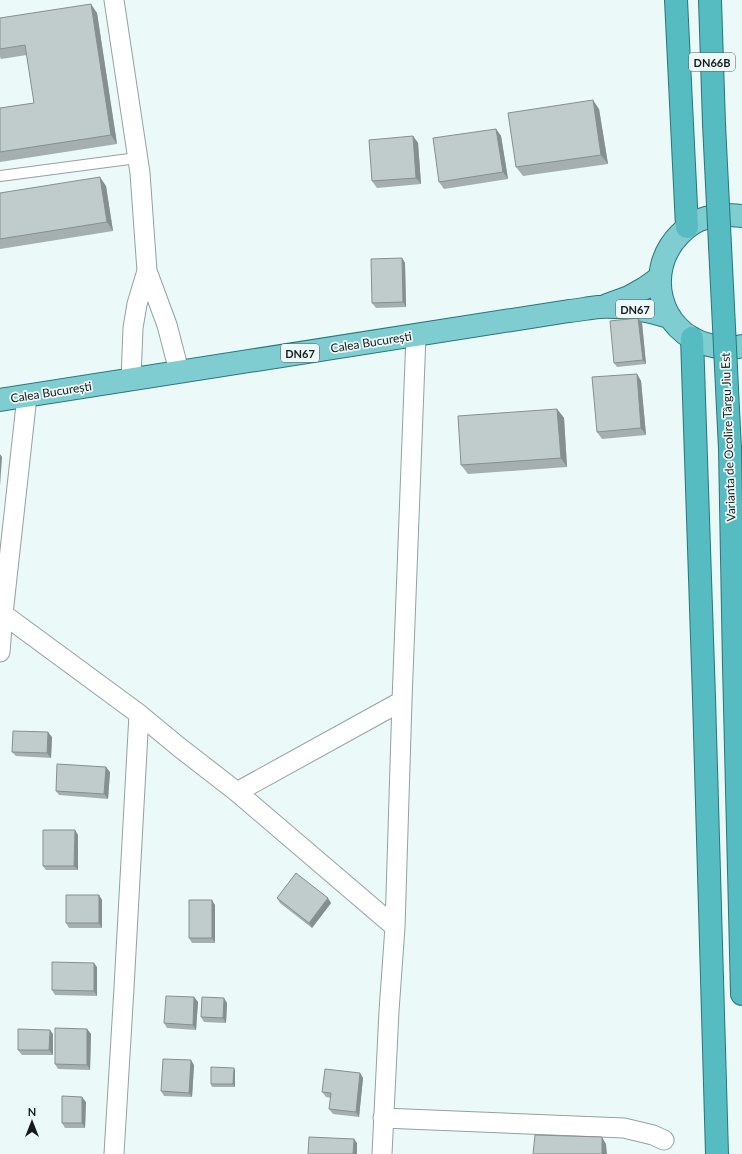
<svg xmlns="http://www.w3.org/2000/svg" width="742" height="1154" viewBox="0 0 742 1154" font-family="Lato,sans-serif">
	<rect width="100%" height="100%" fill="#ecf9f9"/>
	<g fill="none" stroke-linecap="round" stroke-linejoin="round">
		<g stroke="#95a1a1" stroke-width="12">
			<path id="service" d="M0 176 137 158"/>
		</g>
		<g stroke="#95a1a1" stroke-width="21">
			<path id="minor" d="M114 0 140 173 147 271 167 325 179 371
				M131 379 133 328 137 304 147 271
				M3 614 139 714 179 747 237 792 395 927
				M0 652 3 614 27 396
				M237 792 402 701
				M383 1118 624 1128 653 1135 664 1140
				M114 1154 124 988 139 714
				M382 1154 389 1011 395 927 402 701 416 335"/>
		</g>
		<g stroke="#24787d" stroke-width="24">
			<path id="primary" d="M742 216C730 215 718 214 706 218 696 220 687 227 680 234 644 270 658 332 709 345 719 348 732 349 742 346
				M607 305 629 297 645 288 659 278
				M0 400 569 311C579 310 589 308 599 307 623 306 647 310 669 317"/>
		</g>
		<g stroke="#24787d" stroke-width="24">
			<path id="trunk" d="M676 0 687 227
				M710 0 714 124
				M692 338 704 698 717 1154
				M730 449 734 666 742 994"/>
		</g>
		<use href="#service" stroke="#fff" stroke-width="10"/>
		<use href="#minor" stroke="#fff" stroke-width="19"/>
		<use href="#primary" stroke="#80cdd1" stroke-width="22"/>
		<use href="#trunk" stroke="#56bcc2" stroke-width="22"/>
		<g stroke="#24787d" stroke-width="24" stroke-linecap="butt">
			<path id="trunk-bridge" d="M714 124 730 449"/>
		</g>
		<use href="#trunk-bridge" stroke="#56bcc2" stroke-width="22"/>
	</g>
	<path fill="#a5afaf" d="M97 13 117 144 0 162V108L34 103 27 55 1 59 0 57V18Z
		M599 109 608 164 523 176 516 167Z
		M496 129 501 136 508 179 444 189 439 182Z
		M413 136 418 143 421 184 377 188 372 181Z
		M106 186 113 231 0 249V193Z
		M402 258 405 263 406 307 376 308 372 303Z
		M642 323 646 364 617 367 614 363Z
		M637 374 641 381 646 435 602 439 597 432Z
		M557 409 564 418 567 467 468 474 461 465Z
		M52 737 51 758 16 756 12 752Z
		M110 772 108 799 59 795 56 791Z
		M75 830 78 835V870H46L43 866Z
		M99 895 102 900V928H69L66 923Z
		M277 898 331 903 312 928 280 903Z
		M215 905V943H192L189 938Z
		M97 967V996L55 995 52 990Z
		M194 997 198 1002 196 1030 167 1028 164 1023Z
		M227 1003 226 1023 204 1022 201 1017Z
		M87 1029 91 1034 90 1070 58 1069 55 1064Z
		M53 1034V1055H22L18 1050Z
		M194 1065 192 1097 164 1096 161 1091Z
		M235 1070V1087H212L211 1084Z
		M360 1073 363 1078 359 1117 333 1114 329 1109 331 1098 326 1097 322 1092Z
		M86 1102 85 1128H65L62 1123Z"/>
	<path fill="#868f8f" d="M91 4 97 13 117 144 111 135Z
		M593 100 599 109 608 164 601 155Z
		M496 129 501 136 508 179 503 172Z
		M413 136 418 143 421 184 416 178Z
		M100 177 106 186 113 231 107 222Z
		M402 258 405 263 406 307 403 302Z
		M638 318 642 323 646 364 643 360Z
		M637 374 641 381 646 435 641 428Z
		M557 409 564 418 567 467 561 458Z
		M0 454 2 457 0 486Z
		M48 732 52 737 51 758 47 753Z
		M106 767 110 772 108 799 104 794Z
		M75 830 78 835V870L74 866Z
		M99 895 102 900V928L99 923Z
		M328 898 331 903 312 928 309 923Z
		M212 900 215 905V943L212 938Z
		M94 963 97 967V996L94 991Z
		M194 997 198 1002 196 1030 193 1025Z
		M224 998 227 1003 226 1023 223 1018Z
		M87 1029 91 1034 90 1070 87 1065Z
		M50 1030 53 1034V1055L49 1050Z
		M191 1060 194 1065 192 1097 189 1093Z
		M234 1068 235 1070V1087L233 1084Z
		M360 1073 363 1078 359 1117 356 1112Z
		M82 1097 86 1102 85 1128 82 1123Z
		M602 1137 606 1144 607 1154H602Z
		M354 1139 357 1143V1154H353Z"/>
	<path fill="#c0cccc" stroke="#868f8f" d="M91 4 111 135 0 152V108L34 103 25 45 0 49V18Z
		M593 100 601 155 516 167 508 113Z
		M496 129 503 172 439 182 433 138Z
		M413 136 416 178 372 181 369 140Z
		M100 177 107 222 0 239V193Z
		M402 258 403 302 372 303 371 259Z
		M638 318 643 360 614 363 610 321Z
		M637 374 641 428 597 432 592 377Z
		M557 409 561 458 461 465 458 416Z
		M13 731 48 732 47 753 12 752Z
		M57 764 106 767 104 794 56 791Z
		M43 830H75L74 866H43Z
		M296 873 328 898 309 923 277 898Z
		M66 895H99V923H66Z
		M189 900H212V938H189Z
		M52 962 94 963V991L52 990Z
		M166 996 194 997 193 1025 164 1023Z
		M202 997 224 998 223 1018 201 1017Z
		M55 1028 87 1029V1065L55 1064Z
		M18 1029 50 1030 49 1050H18Z
		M163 1059 191 1060 189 1093 161 1091Z
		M211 1067 234 1068 233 1084H211Z
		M325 1069 360 1073 356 1112 329 1109 331 1093 322 1092Z
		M62 1096 82 1097V1123H62Z
		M535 1135 602 1137V1154H533Z
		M309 1137 354 1139 353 1154H308Z"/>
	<g text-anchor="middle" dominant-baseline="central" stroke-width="3.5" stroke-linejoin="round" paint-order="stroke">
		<g fill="#ecf9f9" stroke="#565d5d" stroke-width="1">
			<rect x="689" y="53" width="46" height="18" rx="3"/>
			<rect x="616" y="300" width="38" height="18" rx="3"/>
			<rect x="281" y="344" width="38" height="18" rx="3"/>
		</g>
		<g font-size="11" font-weight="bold" fill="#161a1a">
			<text x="712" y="62">DN66B</text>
			<text x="635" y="309">DN67</text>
			<text x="300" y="353">DN67</text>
		</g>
		<g font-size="12" fill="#161a1a" stroke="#ecf9f9">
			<text transform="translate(371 342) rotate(-9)">Calea București</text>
			<text transform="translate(51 392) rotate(-9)">Calea București</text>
			<text transform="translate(728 437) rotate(-92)">Varianta de Ocolire Târgu Jiu Est</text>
		</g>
	</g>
	<g transform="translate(32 1122)" stroke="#ecf9f9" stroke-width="3" paint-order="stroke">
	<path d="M0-3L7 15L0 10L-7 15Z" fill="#161a1a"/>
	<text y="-6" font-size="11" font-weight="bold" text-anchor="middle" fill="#161a1a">N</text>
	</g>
</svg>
